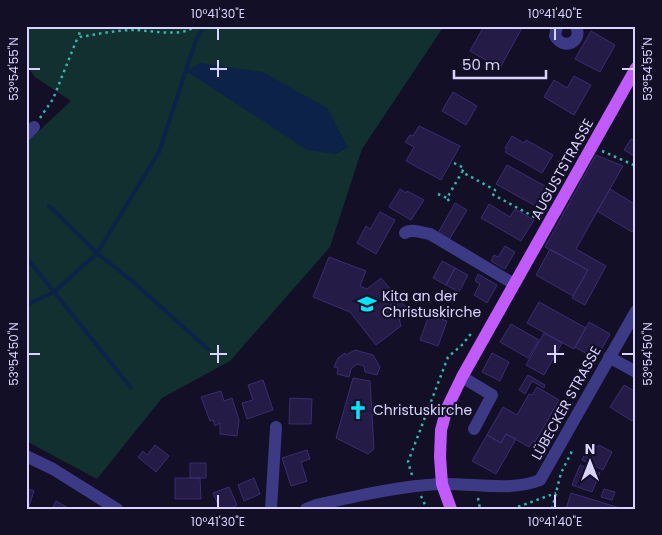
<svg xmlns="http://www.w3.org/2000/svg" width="662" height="535" viewBox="0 0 662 535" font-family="Poppins,sans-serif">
	<rect width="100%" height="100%" fill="#130f26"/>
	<path fill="#12302f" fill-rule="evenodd" d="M26 26H444L362 149 330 247 230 361 162 398 97 479 26 441V143L71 101 35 77 26 65ZM187 71 348 147 335 154 236 103Z"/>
	<path fill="#0c2248" d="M200 63 263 72 327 108 348 147 335 154 307 150 187 71Z"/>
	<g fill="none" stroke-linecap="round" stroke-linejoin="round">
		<path stroke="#0c2248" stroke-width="4" d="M49 206 97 253 132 281 208 349
			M26 257 131 388
			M26 305 54 292 97 253 159 152 196 40 204 26"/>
	</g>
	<path fill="#241b47" stroke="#3b2d73" d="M484 26H523L500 68 470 51Z
		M591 31 615 45 600 72 575 59Z
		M574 76 591 85 574 115 544 97 554 80 567 88Z
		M453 92 477 106 466 125 442 111Z
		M419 126 460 146 441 180 406 161 414 147 405 142 410 135 413 136Z
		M512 136 524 143 526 140 553 155 542 173 505 152 507 149 505 148Z
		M631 139 636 142V157L624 150Z
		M596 155 623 166 576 249 606 266 585 305 572 298 588 270 545 247Z
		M507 165 552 190 541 209 496 184Z
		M400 189 406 193 407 191 424 200 411 220 389 207Z
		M610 189 636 205V227L632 232 597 211Z
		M455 203 467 210 449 240 438 233Z
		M489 204 510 217 515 209 534 220 521 241 481 218Z
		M380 212 395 220 376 254 357 243 366 226 370 229Z
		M505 246 515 252 505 269 491 261 494 255 498 257Z
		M550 249 588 270 573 296 536 275Z
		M329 257 366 271 360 286 367 289 381 278 409 311 399 318 401 326 376 345 350 312 313 297Z
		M442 261 455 268 446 285 433 278Z
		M455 268 468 275 459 292 446 285Z
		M478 274 497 285 487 303 474 295 480 284 475 281Z
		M539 302 586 328 574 349 527 323Z
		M429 315 447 321 438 346 420 340Z
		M589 322 610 334 596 359 575 347Z
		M511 324 539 340 528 358 500 342Z
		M544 333 562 343 544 375 526 365Z
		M355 350 373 355 380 367 377 375 365 372 364 366 357 364 351 369 349 377 337 374 338 368 334 367 338 358 345 353 346 355Z
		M492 353 509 362 500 381 482 372Z
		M528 375 545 385 544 388 532 381 525 394 519 390Z
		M353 378 370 381 374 449 368 454 336 438Z
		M263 380 273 410 247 419 242 403 253 400 248 385Z
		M624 385 636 392V414L632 421 610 407Z
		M537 387 559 400 535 442 533 441 529 447 506 434 501 443 487 435 503 407 517 415 529 394 532 395Z
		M221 391 224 401 232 398 239 420 237 436 220 434V423L215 426 213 420 210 421 201 397Z
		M290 398 312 399 311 424H289Z
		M506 434 516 439 496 474 472 461 487 435 501 443Z
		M590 443 598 447 599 445 612 452 603 470 582 460Z
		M155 445 169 456 156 472 138 457 143 451 147 455Z
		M307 450 310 459 301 462 307 481 291 486 282 458Z
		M190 463H206V478H190Z
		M580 465 600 473 592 492 572 485Z
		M175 478H200L201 499H175Z
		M254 478 260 494 244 501 238 485Z
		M229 487 237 505 229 509H220L213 493Z
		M26 488 34 491 28 509H26Z
		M604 489 615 492 612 500 601 497Z
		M571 493 623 509H566Z
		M56 501 68 508V509H52Z"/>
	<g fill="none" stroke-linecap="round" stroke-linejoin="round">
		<path stroke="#2fb8b0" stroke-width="2.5" stroke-dasharray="2.5 4" stroke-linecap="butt" d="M78 26 80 37
			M40 118 53 99 77 39 80 37C98 34 117 30 134 30 148 30 185 38 194 26
			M602 151 636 166
			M454 163 464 168 462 172 495 190 492 194 538 219
			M438 194 447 198
			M449 201 447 198 462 172
			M412 475 408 462 448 357 463 344 473 331
			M421 496 427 509
			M478 498 480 509
			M512 509 556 493
			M552 509 561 473 573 449"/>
		<path stroke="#3d3a85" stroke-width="12" d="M557 26 555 36C564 51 583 42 576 26
			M26 135 34 127
			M405 233C412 228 421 233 430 234L514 284
			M609 357 636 372
			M462 377 492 395 474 429
			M26 456 53 469 117 509
			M271 509 276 427
			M306 509 316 505C357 496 399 486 441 484 473 483 510 492 540 480L636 311"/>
		<path stroke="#c25bff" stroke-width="12" d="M451 509 442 484 440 457 441 430 447 408 462 377 636 68"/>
	</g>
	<path fill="none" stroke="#d9d4ff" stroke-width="2" d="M218 28V40M555 28V40M218 60V77M28 69H40M210 69H227M622 69H634M218 345V363M555 345V363M28 354H40M210 354H227M547 354H564M622 354H634M218 495V508M555 495V508"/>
	<defs>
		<g id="school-bare" transform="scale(1.5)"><path d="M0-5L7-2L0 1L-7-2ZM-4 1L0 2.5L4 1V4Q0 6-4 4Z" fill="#00e5ff" stroke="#130f26" stroke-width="2.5" paint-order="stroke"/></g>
		<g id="church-bare" transform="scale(1.5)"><path d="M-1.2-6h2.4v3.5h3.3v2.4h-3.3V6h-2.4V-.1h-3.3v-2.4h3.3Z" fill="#00e5ff" stroke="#130f26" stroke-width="2.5" paint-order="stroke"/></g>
	</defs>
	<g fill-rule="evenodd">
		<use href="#school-bare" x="367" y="304"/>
		<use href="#church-bare" x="358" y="410"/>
	</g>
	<g text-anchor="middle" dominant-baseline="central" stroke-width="4.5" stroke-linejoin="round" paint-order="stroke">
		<g font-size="14" fill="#d9d4ff" stroke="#130f26">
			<text transform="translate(562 169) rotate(-61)">AUGUSTSTRASSE</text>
			<text transform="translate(566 403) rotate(-61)">LÜBECKER STRASSE</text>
		</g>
		<g font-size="14" fill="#d9d4ff" stroke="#130f26" text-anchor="start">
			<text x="382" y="296">Kita an der<tspan x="382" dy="16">Christuskirche</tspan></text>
			<text x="373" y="410">Christuskirche</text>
		</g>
	</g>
	<rect width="662" height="535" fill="none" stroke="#130f26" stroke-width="55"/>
	<g transform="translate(590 462)" stroke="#130f26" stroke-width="4" paint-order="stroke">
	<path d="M0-4L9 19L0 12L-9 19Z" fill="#d9d4ff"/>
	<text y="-8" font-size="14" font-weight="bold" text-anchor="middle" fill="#d9d4ff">N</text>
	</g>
	<path d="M454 70v8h92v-8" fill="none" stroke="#d9d4ff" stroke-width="2.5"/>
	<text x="462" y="70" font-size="15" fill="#d9d4ff" stroke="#130f26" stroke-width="4" paint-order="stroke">50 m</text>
	<rect x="28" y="28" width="606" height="480" fill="none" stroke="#d9d4ff" stroke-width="2"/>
	<g font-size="12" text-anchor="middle" fill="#d9d4ff">
		<text x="218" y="18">10°41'30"E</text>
		<text x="555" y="18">10°41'40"E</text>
		<text transform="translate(14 69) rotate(-90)" y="4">53°54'55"N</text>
		<text transform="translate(648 69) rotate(-90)" y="4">53°54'55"N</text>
		<text transform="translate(14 354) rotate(-90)" y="4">53°54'50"N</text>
		<text transform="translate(648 354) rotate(-90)" y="4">53°54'50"N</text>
		<text x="218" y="526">10°41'30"E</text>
		<text x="555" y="526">10°41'40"E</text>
	</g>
</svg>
